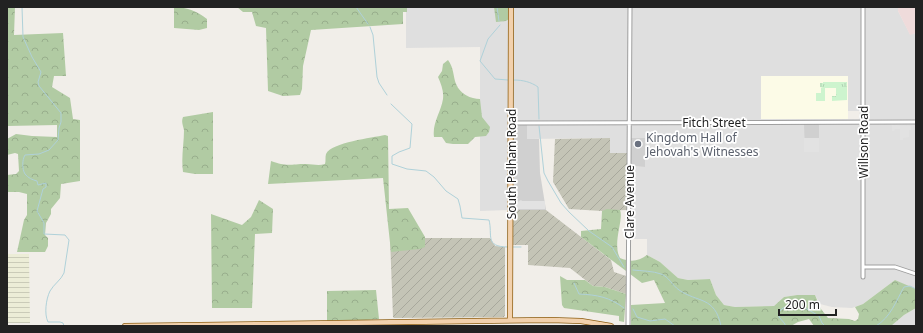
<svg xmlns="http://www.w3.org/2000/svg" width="923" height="333" viewBox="0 0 923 333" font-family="'Noto Sans',sans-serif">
	<defs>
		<pattern id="construction-furrows" width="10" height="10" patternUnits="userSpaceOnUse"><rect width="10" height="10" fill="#c4c4b6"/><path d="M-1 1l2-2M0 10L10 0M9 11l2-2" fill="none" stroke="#a8a89c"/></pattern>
		<pattern id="farmland-rules" width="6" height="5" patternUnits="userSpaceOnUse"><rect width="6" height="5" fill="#ecedd7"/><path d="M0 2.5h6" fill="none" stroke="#cacbb8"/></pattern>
		<pattern id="forest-crowns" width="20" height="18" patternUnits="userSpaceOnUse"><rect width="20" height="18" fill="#b1cba3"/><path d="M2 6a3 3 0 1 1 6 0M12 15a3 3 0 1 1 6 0" fill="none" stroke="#98ae8c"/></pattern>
		<pattern id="park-tufts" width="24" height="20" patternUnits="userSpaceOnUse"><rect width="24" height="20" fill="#cdf4ce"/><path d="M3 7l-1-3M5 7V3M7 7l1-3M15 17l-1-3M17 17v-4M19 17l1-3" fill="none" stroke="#b0d1b1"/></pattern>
	</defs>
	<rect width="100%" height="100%" fill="#f1eee9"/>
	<path fill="#dfdfdf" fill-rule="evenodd" d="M406 7H898V11L910 34 916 33V290L895 280 863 304 852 308 832 307 820 304 815 295H797L784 297 774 306 735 307 724 305 716 295 710 279 688 280 678 278 660 262 647 255V239H627V166L645 167V138H627V153H610V138L527 139 513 125V210L480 211V47L406 48ZM761 76H848V111H860L859 119H761Z
		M916 308V326H891L904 315Z"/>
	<path fill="#efdbdb" d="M898 7H916V33L910 35 898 11Z"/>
	<path fill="#fcfbe7" d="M761 76H848V119H761Z"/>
	<path fill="#d0d0d0" d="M804 124H819V152H805Z
		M513 125H527V139H539L540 173 546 210H513Z
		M630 138H645V167L631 166Z"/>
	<path fill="url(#construction-furrows)" d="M610 138V153H627V210L602 211 569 209 553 182 555 139Z
		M510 210H546L611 260 614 272 626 276V294L605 287 593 286 570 268 528 265V245H510Z
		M390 238H490L495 246 505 247V315L504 317 394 318 393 317Z"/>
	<path fill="url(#farmland-rules)" d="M7 254H29L30 323H7Z"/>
	<path fill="url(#forest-crowns)" d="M7 7H15L14 35 63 33 66 76H54L52 87 70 98 73 119 80 120V181L61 184 60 198 51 209V214L46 223 45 235 48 238V246L45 252H17L24 220 27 215V194L19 192H7V175L16 174 19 171 18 154 15 153 7 155V139L16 134 32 136 57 137V125L7 126Z
		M174 7C186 7 197 11 207 19V28L199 30 174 28Z
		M237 7H407V12H403V24L311 30 303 66 302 89 300 95 283 96 268 91 266 28 256 26 252 12H243Z
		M494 7H509V19L506 21 496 22Z
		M448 60C454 68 453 76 456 84 460 94 471 99 480 99L482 117 490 127 489 132 486 136 475 137 468 144H453L446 143 442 137H434C432 123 441 112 443 99 444 91 441 84 438 77L442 71 443 64Z
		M213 112V174H195L183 172C181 157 184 144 184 130 183 125 181 122 183 117Z
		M385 135 388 136 389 209 408 208 425 237V247L420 249 391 252 383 178 268 184 271 161C287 167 290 164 306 164 313 164 318 166 325 164 326 161 325 157 326 154 332 142 372 138 385 135Z
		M259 200 273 209 272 233 255 234 252 308H212L211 214 242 225 251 217Z
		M607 209 620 210C624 220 612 243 620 258 630 262 638 262 647 255L660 262 678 278 688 280 710 279 716 295 724 305 735 307 774 306 784 297 797 295H815L821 309 828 318 849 319 855 321 858 319 859 314 855 307 863 304 895 280 916 289V308L904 315 891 326H814L809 319 798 322 791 326H631V305L665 303 654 280 642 283 581 237V231L601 229 602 211Z
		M560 276 567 280H585L593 286 605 287 626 294 624 322 619 321V316L564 308 562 305Z
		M376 290 379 319 327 323V291Z"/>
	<path fill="url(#park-tufts)" d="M823 82H847V100L832 101V96H836V88H825V101H816V93H821V88H823L820 87V83H823Z"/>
	<path fill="#e2e2e2" d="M892 125 911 126V130H909V137L903 138V140H900V129H895L894 131H892Z
		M804 138H819V152H804Z
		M521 200 522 201H545V209H516V203Z"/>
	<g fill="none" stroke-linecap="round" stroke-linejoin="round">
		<path stroke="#afd1d9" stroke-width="1" d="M22 7 23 37 32 57 41 72 38 82 39 86 61 113V122L59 128 58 140 49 150 39 154 25 155C22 160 22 169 25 174 28 178 33 180 37 181L38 185 46 183V187L43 189 37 211 44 223V234L65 235 69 240 64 273C61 280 54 284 50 291 46 299 44 314 48 322H60L63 323 64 326
			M356 7 368 24
			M497 7 499 21
			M500 25 488 39 480 61 495 79 508 80
			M370 27 373 35 377 77 379 83 387 95
			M514 80C523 80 531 82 538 87L539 119
			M391 104 412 124 410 148 399 152 392 156V164L407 169 426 171 434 177 446 191 458 199 460 206 462 218 489 220C493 235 484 247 508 247
			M539 126 544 173 548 181 561 203 569 212 589 231 612 247 624 267
			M513 247H521
			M633 270C642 271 653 271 661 274 669 277 672 285 679 290 698 303 715 296 721 326
			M574 283 579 294C598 295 609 297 624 308
			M633 309 637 317 650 321 665 319 675 326
			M785 326V324L779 317V312L783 308 802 306 819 316 822 323 825 326
			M876 326C891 317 896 301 904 287L910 286 916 289"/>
		<g stroke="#9f9f9f" stroke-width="5">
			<path id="minor" d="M511 123 916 122
				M863 267H895L916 274
				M863 277V7
				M628 326 630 7"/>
		</g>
		<g stroke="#8d5e12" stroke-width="6">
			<path id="major" d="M510 320 511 7
				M125 326 551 320 581 321 611 326"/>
		</g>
		<use href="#minor" stroke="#fff" stroke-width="3"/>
		<use href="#major" stroke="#f2d1ad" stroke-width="4.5"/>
	</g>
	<circle fill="#6b7280" stroke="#fff" stroke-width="1.5" cx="638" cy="144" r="4"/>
	<g text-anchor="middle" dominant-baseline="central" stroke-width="3.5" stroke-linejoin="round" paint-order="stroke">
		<g font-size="12" fill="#222" stroke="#fff">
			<text x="714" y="122">Fitch Street</text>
			<text transform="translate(863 142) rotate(-90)">Willson Road</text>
			<text transform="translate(511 164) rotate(-90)">South Pelham Road</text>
			<text transform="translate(629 202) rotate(-90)">Clare Avenue</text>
		</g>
		<g font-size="12" fill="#5b616d" stroke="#fff" text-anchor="start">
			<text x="646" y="137">Kingdom Hall of<tspan x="646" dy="14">Jehovah's Witnesses</tspan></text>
		</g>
	</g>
	<rect width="923" height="333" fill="none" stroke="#222222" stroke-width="16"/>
	<path d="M779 309v6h57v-6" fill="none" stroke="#222222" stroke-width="2"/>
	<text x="785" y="309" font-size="12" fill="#222222" stroke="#ffffff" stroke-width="3" paint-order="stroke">200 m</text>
</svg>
